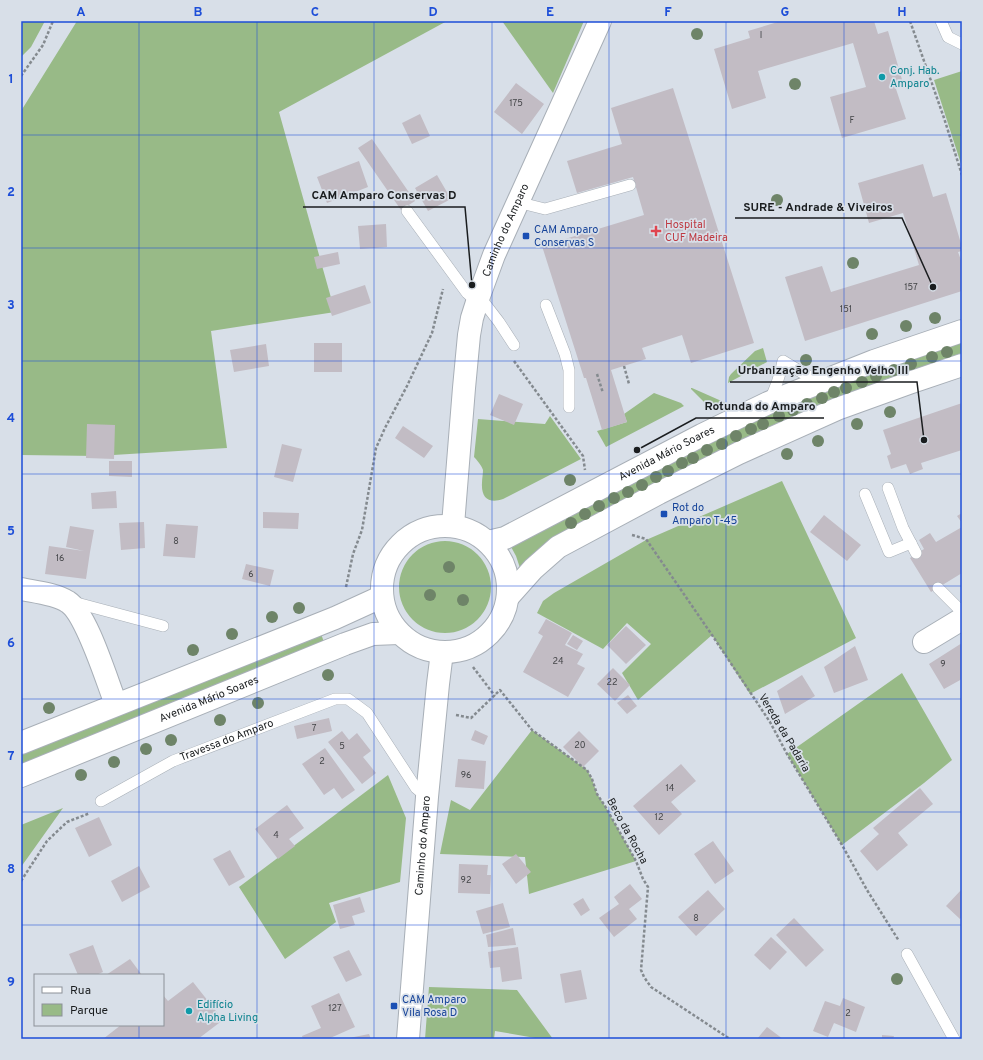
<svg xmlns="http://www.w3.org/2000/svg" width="983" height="1060" viewBox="0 0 983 1060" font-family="Overpass,sans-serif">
	<rect width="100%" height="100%" fill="#d8dfe8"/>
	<path fill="#98ba87" d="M21 21H45L31 47 21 57Z
		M77 21H447L279 112 335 312 211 331 227 448 97 456 21 455V111Z
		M502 21H584L553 93Z
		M962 71V167L934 80Z
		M962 342V353L883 380 828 401 755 433 715 453 520 568 516 556 510 545 529 538 548 528C626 487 703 444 783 409 841 383 902 362 962 342Z
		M763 348 767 362 728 383 729 377 731 374 755 351Z
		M691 388H692L726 403 709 411 708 406 691 389Z
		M654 393 681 403 684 406 606 447 597 431 627 422 624 414Z
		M550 416 581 459 503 499C489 504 481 498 482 483 482 479 483 474 483 470 482 466 477 460 474 457L478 419 545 424Z
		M782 481 856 638 750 694 712 635 638 700 622 673 651 644 627 623 603 649 537 613 543 601 554 593 646 540Z
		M399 587a46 46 0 1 1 92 0a46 46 0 1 1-92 0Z
		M321 634 324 642 21 765V755Z
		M902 673 952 760 924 783 842 845 787 754Z
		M532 730 587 770 592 779 597 794 605 806 636 861 529 894 525 857 440 854 451 800 470 810Z
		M388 775 406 818 400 882 329 903 336 922 285 959 239 887Z
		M63 808 21 867V825Z
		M429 987 517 990 553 1039H541L495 1031 494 1039H425Z"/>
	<path fill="#c2bcc4" d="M781 21H874L878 34 888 31 903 83 895 86 906 119 842 138 830 97 866 87 853 43 758 71 766 98 732 109 714 49 750 38 748 31Z
		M516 83 544 104 522 134 494 112Z
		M673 88 754 343 691 363 682 335 642 348 646 359 611 370 627 422 602 430 586 378H584L542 246 644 215 633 177 577 193 567 161 622 144 611 108Z
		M420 114 430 136 412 144 402 123Z
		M372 139 415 201 401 210 358 148Z
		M359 161 368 187 327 203 317 177Z
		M923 164 933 197 946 193 962 247V251L958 252 962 263V291L805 341 785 277 822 266 831 292 919 265 903 213 869 223 858 183Z
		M437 175 451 199 428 211 415 188Z
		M386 224 387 247 360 249 358 226Z
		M338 252 340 264 317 269 314 257Z
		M365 285 371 303 332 316 326 298Z
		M314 343H342V372H314Z
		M266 344 269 366 234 372 230 350Z
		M499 394 523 404 514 425 490 415Z
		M962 403V450L921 463 923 469 910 474 906 464 891 469 887 456 891 454 883 430Z
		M87 424 115 425 114 459 86 458Z
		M403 426 433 446 424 458 395 438Z
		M282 444 302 449 293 482 274 477Z
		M109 461H132V477L109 476Z
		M116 491 117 508 92 509 91 493Z
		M263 512 299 513 298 529 263 528Z
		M962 513V523L957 516Z
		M824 515 861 545 847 561 810 532Z
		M144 522 145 548 121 550 119 523Z
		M166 524 198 526 195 558 163 556Z
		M70 526 94 530 90 552 86 579 45 574 49 546 84 551 66 547Z
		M962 527V573L931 592 910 558 924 549 919 540 930 533 936 542Z
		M246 564 274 570 270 586 242 579Z
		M546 619 572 633 565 645 583 654 577 664 585 668 568 697 523 672 543 636 538 633Z
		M626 626 646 645 626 664 607 645Z
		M573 635 583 641 577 650 567 644Z
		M962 643V679L944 689 929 664Z
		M855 646 868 680 834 693 824 667Z
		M613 668 630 685 615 701 597 684Z
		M802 675 815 696 785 714 777 691Z
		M628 695 637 706 627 714 617 703Z
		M329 718 332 731 297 739 294 726Z
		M475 730 488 736 484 745 471 740Z
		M342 731 349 740 357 733 371 751 363 757 376 773 362 784 328 742Z
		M579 731 599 751 583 767 563 747Z
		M325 748 355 790 342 799 334 788 324 795 302 764Z
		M458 759 486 761 484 789 455 787Z
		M681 764 696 781 671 802 682 814 659 835 633 806Z
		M920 788 933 804 898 833 908 845 877 871 860 851 879 834 873 828Z
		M287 805 304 828 289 839 295 846 278 859 255 829Z
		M99 817 112 845 89 857 75 828Z
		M713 841 734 871 715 884 694 854Z
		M230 850 245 877 229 886 213 859Z
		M516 854 531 872 516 884 502 864Z
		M459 864 488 865 487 875H491L490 894 458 893Z
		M139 866 150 887 122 902 111 881Z
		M630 884 642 899 629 909 637 919 614 937 599 918 619 904 614 897Z
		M962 889V917L960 919 946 906Z
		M708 890 725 909 696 936 678 917Z
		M360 897 365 912 352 916 355 925 340 929 333 905Z
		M583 898 590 910 581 916 573 904Z
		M503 903 510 927 483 934 476 911Z
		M794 918 824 950 806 967 776 935Z
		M513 928 516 945 488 947 486 935Z
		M771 937 787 952 770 970 754 955Z
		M93 945 103 972 96 975H78L69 954Z
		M518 947 522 979 502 982 500 967 490 968 488 952Z
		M349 950 362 975 346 982 333 957Z
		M130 959 142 975H106Z
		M581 970 587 999 565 1003 560 974Z
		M193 982 223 1020 198 1039H103L121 1025H163V995L168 1001Z
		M339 993 355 1027 328 1039H303L302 1036 321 1028 311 1006Z
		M843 998 865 1007 856 1032 834 1023 828 1037 813 1031 825 1001 840 1006Z
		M767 1027 783 1039H757Z
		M369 1034 371 1039H349V1038Z
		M882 1035 894 1036 893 1039H882Z"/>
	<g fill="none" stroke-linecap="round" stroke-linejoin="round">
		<g stroke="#a8afb7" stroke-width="12">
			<g id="service">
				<path d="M941 21 948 37 962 44"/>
				<path d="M517 202 545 209 630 185"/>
				<path d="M407 211 467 293 477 302"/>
				<path d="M479 296 499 322 514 345"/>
				<path d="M546 305 565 354 569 370V407"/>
				<path d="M769 401C776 388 780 376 783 361L806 375 821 380"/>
				<path d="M888 488 903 528 916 553"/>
				<path d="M865 494 889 552 911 543"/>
				<path d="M938 588 962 612"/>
				<path d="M73 602 163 626"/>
				<path id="s1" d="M101 801 173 761 335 699H348L367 713 416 788 427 797"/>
				<path d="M907 954 954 1039"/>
			</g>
		</g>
		<g stroke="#a8afb7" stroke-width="24">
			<path id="minor" d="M21 589C36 592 56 594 68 602 87 614 107 682 116 704
				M924 642 962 619"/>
		</g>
		<g stroke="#a8afb7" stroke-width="24">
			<g id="tertiary">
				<path id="s2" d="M453 525 464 388 469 335 472 318 479 296 494 255 600 21"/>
				<path id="s3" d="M408 1039 427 797 438 684 442 652"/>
			</g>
		</g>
		<g stroke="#a8afb7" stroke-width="24">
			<g id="secondary">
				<circle cx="445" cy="589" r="63"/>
				<path id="s4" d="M488 542 505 538 702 435 768 403 874 361 962 331"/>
				<path d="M508 597 533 569 558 547 659 493 739 453 837 409 909 383 962 365"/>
				<path d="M21 743 335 618 381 597"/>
				<path id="s5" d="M21 776 345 644 373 634 399 633"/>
			</g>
		</g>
		<path stroke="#848a8f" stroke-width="2.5" stroke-dasharray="3 2" stroke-linecap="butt" d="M910 21 944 118 962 175
			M21 76 43 45 53 21
			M514 361 583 456 585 470
			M624 366 629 384
			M597 374 603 393
			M632 535 646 539 712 635 770 722 787 754 842 845 867 890 899 941
			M346 587 353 554 362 530 376 448 385 428 407 386 432 333 443 289
			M473 667 495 696
			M456 715 471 718 500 690 532 730 587 770 592 779 597 794 605 806 636 861 643 879 648 887 641 970 644 977 651 987 730 1039
			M21 881 47 841 67 822 90 813"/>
		<use href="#service" stroke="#fff" stroke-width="11"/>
		<use href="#minor" stroke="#fff" stroke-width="22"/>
		<use href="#tertiary" stroke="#fff" stroke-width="22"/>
		<use href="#secondary" stroke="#fff" stroke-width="22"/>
	</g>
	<g fill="#6e8468">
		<circle cx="697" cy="34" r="6"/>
		<circle cx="795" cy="84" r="6"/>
		<circle cx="777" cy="200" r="6"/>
		<circle cx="853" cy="263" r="6"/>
		<circle cx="935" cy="318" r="6"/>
		<circle cx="906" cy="326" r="6"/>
		<circle cx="872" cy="334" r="6"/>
		<circle cx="947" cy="352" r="6"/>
		<circle cx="932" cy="357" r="6"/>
		<circle cx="806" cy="360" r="6"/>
		<circle cx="911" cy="364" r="6"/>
		<circle cx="894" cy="370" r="6"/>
		<circle cx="876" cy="376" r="6"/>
		<circle cx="862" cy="382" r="6"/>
		<circle cx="846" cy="388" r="6"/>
		<circle cx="834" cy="392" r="6"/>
		<circle cx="822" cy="398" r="6"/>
		<circle cx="807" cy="404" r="6"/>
		<circle cx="793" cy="410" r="6"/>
		<circle cx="890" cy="412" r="6"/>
		<circle cx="779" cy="416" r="6"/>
		<circle cx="763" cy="424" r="6"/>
		<circle cx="857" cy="424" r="6"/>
		<circle cx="751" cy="429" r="6"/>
		<circle cx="736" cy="436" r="6"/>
		<circle cx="818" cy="441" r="6"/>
		<circle cx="722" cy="444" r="6"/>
		<circle cx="707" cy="450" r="6"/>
		<circle cx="787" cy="454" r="6"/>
		<circle cx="693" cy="458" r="6"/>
		<circle cx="682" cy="463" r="6"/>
		<circle cx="668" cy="471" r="6"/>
		<circle cx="656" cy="477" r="6"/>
		<circle cx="570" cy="480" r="6"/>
		<circle cx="642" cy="485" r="6"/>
		<circle cx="628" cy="492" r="6"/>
		<circle cx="614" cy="498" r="6"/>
		<circle cx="599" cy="506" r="6"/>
		<circle cx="585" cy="514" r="6"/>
		<circle cx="571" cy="523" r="6"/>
		<circle cx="449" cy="567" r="6"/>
		<circle cx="430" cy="595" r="6"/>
		<circle cx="463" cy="600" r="6"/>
		<circle cx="299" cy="608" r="6"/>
		<circle cx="272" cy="617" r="6"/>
		<circle cx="232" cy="634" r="6"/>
		<circle cx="193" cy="650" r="6"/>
		<circle cx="328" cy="675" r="6"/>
		<circle cx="258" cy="703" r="6"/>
		<circle cx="49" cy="708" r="6"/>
		<circle cx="220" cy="720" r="6"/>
		<circle cx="171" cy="740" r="6"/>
		<circle cx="146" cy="749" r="6"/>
		<circle cx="114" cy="762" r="6"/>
		<circle cx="81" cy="775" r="6"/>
		<circle cx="897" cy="979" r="6"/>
	</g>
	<path fill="none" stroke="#1d4ed8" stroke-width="1" stroke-opacity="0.55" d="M139 21V975M257 21V1039M374 21V1039M492 21V1039M609 21V1039M726 21V1039M844 21V1039M21 135H962M21 248H962M21 361H962M21 474H962M21 586H962M21 699H962M21 812H962M21 925H962M139 1025V1039"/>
	<g fill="#0f9aa8" stroke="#d8dfe8" stroke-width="1.5">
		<circle cx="882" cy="77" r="4"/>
		<circle cx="189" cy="1011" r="4"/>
	</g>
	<path fill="#e0444e" stroke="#d8dfe8" stroke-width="1.5" d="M654 225h4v4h4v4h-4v4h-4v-4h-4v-4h4z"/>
	<g fill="#1a4fb4" stroke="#d8dfe8" stroke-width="1.5">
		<rect x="522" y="232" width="8" height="8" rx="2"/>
		<rect x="660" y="510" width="8" height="8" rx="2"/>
		<rect x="390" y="1002" width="8" height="8" rx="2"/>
	</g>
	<g text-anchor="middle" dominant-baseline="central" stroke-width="3.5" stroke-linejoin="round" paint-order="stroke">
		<g font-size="9" fill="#444548">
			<text x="761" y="35">I</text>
			<text x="516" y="103">175</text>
			<text x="852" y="120">F</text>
			<text x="911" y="287">157</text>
			<text x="846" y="309">151</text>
			<text x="176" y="541">8</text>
			<text x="60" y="558">16</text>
			<text x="251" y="574">6</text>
			<text x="558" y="661">24</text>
			<text x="943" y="664">9</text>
			<text x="612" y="682">22</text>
			<text x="314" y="728">7</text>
			<text x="580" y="745">20</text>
			<text x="342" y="746">5</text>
			<text x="322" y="761">2</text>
			<text x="466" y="775">96</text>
			<text x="670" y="788">14</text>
			<text x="659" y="817">12</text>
			<text x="276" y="835">4</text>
			<text x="466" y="880">92</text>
			<text x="696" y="918">8</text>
			<text x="335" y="1008">127</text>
			<text x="848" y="1013">2</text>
		</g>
		<g font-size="11" fill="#0d838f" stroke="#d8dfe8" text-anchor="start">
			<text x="890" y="71">Conj. Hab.<tspan x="890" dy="13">Amparo</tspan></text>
			<text x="197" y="1005">Edifício<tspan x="197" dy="13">Alpha Living</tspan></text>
		</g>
		<g font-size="11" fill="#be3a42" stroke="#d8dfe8" text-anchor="start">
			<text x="665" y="225">Hospital<tspan x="665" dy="13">CUF Madeira</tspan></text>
		</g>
		<g font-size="11" fill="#164399" stroke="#d8dfe8" text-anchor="start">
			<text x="534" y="230">CAM Amparo<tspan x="534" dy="13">Conservas S</tspan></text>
			<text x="672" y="508">Rot do<tspan x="672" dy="13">Amparo T-45</tspan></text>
			<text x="402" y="1000">CAM Amparo<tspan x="402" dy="13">Vila Rosa D</tspan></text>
		</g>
		<g font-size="11" fill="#1a1d1f" stroke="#d8dfe8">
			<text stroke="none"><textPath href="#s2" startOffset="302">Caminho do Amparo</textPath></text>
			<text stroke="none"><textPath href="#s4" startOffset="200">Avenida Mário Soares</textPath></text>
			<text stroke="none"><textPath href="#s5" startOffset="203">Avenida Mário Soares</textPath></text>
			<text transform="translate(784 733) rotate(59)">Vereda da Padaria</text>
			<text stroke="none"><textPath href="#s1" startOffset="140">Travessa do Amparo</textPath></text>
			<text transform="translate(627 831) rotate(61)">Beco da Rocha</text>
			<text stroke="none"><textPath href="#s3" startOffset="194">Caminho do Amparo</textPath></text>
		</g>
	</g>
	<path fill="none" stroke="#1a1d1f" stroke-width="1.5" d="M472 285L465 207H303M933 287L902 218H735M924 440L917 382H730M637 450L696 418H824"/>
	<g fill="#1a1d1f" stroke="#d8dfe8" stroke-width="1.5">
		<circle cx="472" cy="285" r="4"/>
		<circle cx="933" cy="287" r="4"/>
		<circle cx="924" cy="440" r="4"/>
		<circle cx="637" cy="450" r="4"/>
	</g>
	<g font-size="12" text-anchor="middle" font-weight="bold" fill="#1a1d1f" stroke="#d8dfe8" stroke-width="3.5" stroke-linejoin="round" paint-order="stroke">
		<text x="384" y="199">CAM Amparo Conservas D</text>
		<text x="818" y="211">SURE - Andrade &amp; Viveiros</text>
		<text x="823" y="374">Urbanização Engenho Velho III</text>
		<text x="760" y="410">Rotunda do Amparo</text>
	</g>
	<rect width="983" height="1060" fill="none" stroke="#d8dfe8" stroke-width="44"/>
	<rect x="34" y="974" width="130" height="52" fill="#d8dfe8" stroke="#8c9198"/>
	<rect x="42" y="987" width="20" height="6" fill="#ffffff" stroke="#8c9198"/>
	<text x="70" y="994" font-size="12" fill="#1a1d1f">Rua</text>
	<rect x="42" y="1004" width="20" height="12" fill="#98ba87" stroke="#8c9198"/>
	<text x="70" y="1014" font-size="12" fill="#1a1d1f">Parque</text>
	<rect x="22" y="22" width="939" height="1016" fill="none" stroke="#1d4ed8" stroke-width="1.5"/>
	<g font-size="13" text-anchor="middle" font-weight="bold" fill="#1d4ed8">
		<text x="81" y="16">A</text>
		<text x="198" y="16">B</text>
		<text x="315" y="16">C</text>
		<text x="433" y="16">D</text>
		<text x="550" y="16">E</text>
		<text x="668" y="16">F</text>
		<text x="785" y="16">G</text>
		<text x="902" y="16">H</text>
		<text x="11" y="83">1</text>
		<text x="11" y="196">2</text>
		<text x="11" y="309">3</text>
		<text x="11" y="422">4</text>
		<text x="11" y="535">5</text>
		<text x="11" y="647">6</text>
		<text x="11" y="760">7</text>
		<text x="11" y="873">8</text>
		<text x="11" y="986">9</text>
	</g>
</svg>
